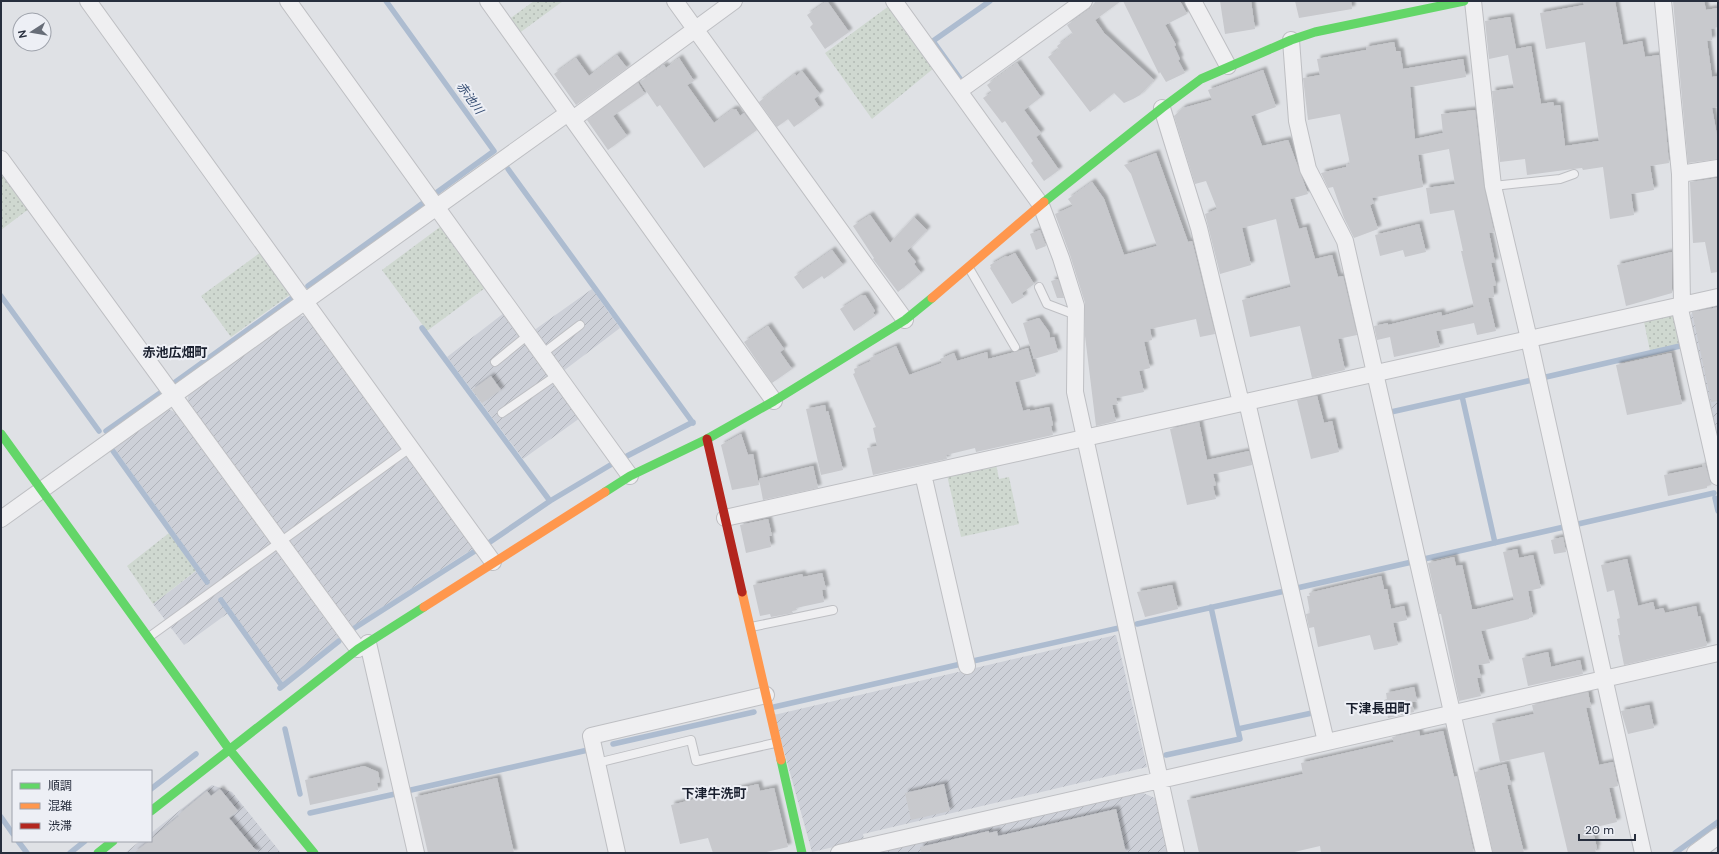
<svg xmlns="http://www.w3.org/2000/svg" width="1719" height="854" viewBox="0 0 1719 854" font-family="'DM Sans','Noto Sans JP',sans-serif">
	<defs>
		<pattern id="industrial-furrows" width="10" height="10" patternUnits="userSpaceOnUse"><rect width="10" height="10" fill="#cdd0d8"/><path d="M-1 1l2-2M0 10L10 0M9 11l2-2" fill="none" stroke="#b0b3ba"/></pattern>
		<pattern id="grass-dots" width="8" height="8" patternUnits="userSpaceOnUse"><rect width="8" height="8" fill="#cfd8d0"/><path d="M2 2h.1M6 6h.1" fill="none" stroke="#b2bab4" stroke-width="1.8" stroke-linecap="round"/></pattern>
		<filter id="shadow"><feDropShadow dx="3.5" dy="-3.5" stdDeviation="1" flood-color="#0004"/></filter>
	</defs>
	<rect width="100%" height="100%" fill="#dfe1e5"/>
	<path fill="url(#industrial-furrows)" d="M592 289 620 328 562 372 533 331Z
		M1718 304V448L1690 316 1695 308Z
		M504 313 580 418 523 459 447 357Z
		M297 315 308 317 474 548 350 628 187 403 189 393Z
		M169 409 176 413 339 638 283 683 231 611 184 645 153 604 200 568 112 445 163 411Z
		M1116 635 1147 767 863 834 864 840 812 852 774 715Z
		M212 785 232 792 281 853H125L140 841H151V833Z
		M1141 792 1157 799 1169 853H871Z"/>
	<path fill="url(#grass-dots)" d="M534 1H563L518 34 508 20Z
		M889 6 934 68 872 119 825 53Z
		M5 173 30 208 1 230V175Z
		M440 227 485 288 427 331 382 270Z
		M261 252 291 294 231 337 201 296Z
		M1669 312 1676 317 1681 344 1650 351 1643 317Z
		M996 464 999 479 1009 477 1019 524 961 537 947 475Z
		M169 533 197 570 153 604 127 566Z"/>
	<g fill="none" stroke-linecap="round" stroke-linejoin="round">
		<path stroke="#adbcd0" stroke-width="5.5" d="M386 1 494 151 436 193
			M961 80 933 41 990 1
			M508 169 693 423
			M308 286 423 203
			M1 296 99 431
			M422 328 550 501
			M1546 377 1680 346
			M174 383 292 298
			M1462 396 1532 380
			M1391 412 1462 396 1495 543
			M106 431 160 393
			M113 451 207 582
			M627 456 693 422
			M1715 498 1718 511
			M1578 524 1714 493
			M490 542 550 501 612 464
			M1424 559 1564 527
			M1297 588 1412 562
			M221 600 282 686
			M1137 624 1285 591
			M353 629 475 551
			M973 661 1119 628
			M280 688 339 641
			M774 707 961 664
			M285 729 300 794
			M1238 729 1312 713
			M613 744 754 712
			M1166 755 1240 739 1211 607
			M151 789 196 754
			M411 790 588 750
			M310 813 395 794
			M1 817 13 834
			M18 841 27 853
			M70 853 85 841
			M1675 853 1718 822"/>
	</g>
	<path fill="#c8c9cd" filter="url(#shadow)" d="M827 1 849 32 825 49 810 27 813 24 807 15Z
		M1096 1H1121L1095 20 1104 33 1154 80 1140 95 1133 99 1124 103 1114 93 1090 112 1048 57 1059 49 1057 46 1073 34 1067 25 1090 9Z
		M1123 1H1180L1187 14 1165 25 1176 45 1174 46 1180 59 1178 60 1185 73 1166 82 1160 72 1159 74Z
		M1220 1H1251L1255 29 1225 34Z
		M1295 1H1351L1352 9 1299 18Z
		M1583 1H1615L1623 45 1642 41 1645 57 1659 55 1669 163 1650 166 1654 190 1631 194 1634 215 1610 219 1603 167 1583 170 1582 168 1573 169 1527 175 1525 159 1500 162 1492 91 1514 88 1508 55 1489 59 1485 21 1510 17 1516 49 1531 46 1541 104 1553 102 1554 106 1560 105 1565 146 1599 141 1585 42 1546 49 1540 13 1584 5Z
		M1673 1H1704L1706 10 1718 8V27L1711 29 1712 40 1707 41 1712 77 1718 76V107L1712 108 1718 141V159L1688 163Z
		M1394 42 1396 51H1400L1403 69 1463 59 1466 77 1410 87 1415 139 1443 133 1441 114 1475 110 1484 187 1494 232 1489 233 1495 262 1491 263 1496 285 1493 286 1494 297 1488 298 1496 331 1477 335 1474 323 1436 331 1440 347 1394 357 1390 337 1377 340 1374 326 1388 323V325L1441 312 1442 316 1474 307 1461 251H1463L1454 210 1430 214 1426 188 1455 184 1449 149 1418 155 1423 187 1372 198 1374 203 1370 205 1378 229 1354 238 1344 218 1333 187 1328 188 1321 173 1346 167V165L1350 164 1340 114 1308 120 1303 78 1320 75 1317 59 1366 50V47Z
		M617 55 627 68 576 105 554 74 576 58 589 76Z
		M679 58 694 81 687 85 714 123 733 109 734 110 736 109 740 116 744 113 757 130 704 168 660 105 657 107 640 82 664 65 666 68Z
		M1017 63 1041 97 1024 110 1041 133 1036 137 1059 170 1044 181 1031 163 1033 161 1005 121 1002 123 983 98 992 92 987 85Z
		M1263 70 1276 107 1251 116 1262 146 1288 140 1308 194 1290 199 1299 229 1306 227 1315 259 1332 255 1338 277 1343 276 1357 335 1338 339 1345 370 1312 378 1300 326 1250 337 1242 300 1291 287 1276 219 1242 228 1251 265 1220 274 1205 214 1217 209 1206 181 1195 184 1174 116 1183 108 1212 100 1208 90Z
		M802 71 820 94 814 99 820 108 794 127 788 119 777 127 759 102 795 74 796 76Z
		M638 83 645 94 613 116 627 136 608 150 587 120Z
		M1156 153 1188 242 1192 241 1215 334 1200 337 1196 319 1150 329 1152 340 1144 342 1150 368 1139 371 1144 392 1116 398 1118 404 1112 405 1116 421 1096 426 1085 336V303L1070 255 1055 214 1073 206 1068 199 1092 182 1104 199 1124 255 1157 246 1131 174 1124 165Z
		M1718 178V272L1711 273 1705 242 1693 243 1690 182Z
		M870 215 890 243 914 217 927 230 907 251 916 262 914 264 921 273 898 292 873 259 874 258 853 226Z
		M1419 224 1426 252 1405 257 1403 250 1380 256 1375 235Z
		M1040 230 1046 246 1036 250 1030 234Z
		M832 250 843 265 824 279 822 276 803 289 794 277Z
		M1672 252V293L1626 306 1617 265Z
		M1015 253 1034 284 1022 293 1024 297 1012 304 990 268 991 267 990 265 1006 256 1007 257Z
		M1058 279 1064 298H1057L1051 281Z
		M862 295 863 296 865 295 875 311 873 312 875 316 854 331 840 309Z
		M1718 307V401L1711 402 1692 312Z
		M1039 318 1049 332 1050 338 1054 337 1058 352 1034 359 1023 323Z
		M768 326 784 349 780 352 792 369 772 383 744 342Z
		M896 346 909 375 942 363 940 359 954 353 957 361 987 352 988 359 1015 352 1028 348 1036 376 1015 382 1023 411 1030 409V411L1049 407 1053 425 1051 426 1053 435 976 452 975 448 946 455 947 459 873 475 867 448 877 446 873 428 876 427 853 374 855 373 854 369 871 361 870 358Z
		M1671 353 1682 404 1627 415 1616 365Z
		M491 376 501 390 482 403 472 390Z
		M1317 396 1324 423 1332 421 1339 452 1311 459 1297 400Z
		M825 405 826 412 828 411 843 470 821 475 806 409Z
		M1199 422 1207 460 1249 451 1252 465 1213 474 1216 485 1213 486 1216 499 1187 505 1170 429Z
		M741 434 748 455 753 454 759 485 732 490 721 445Z
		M1705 464 1711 485 1707 486V488L1668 496 1664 475 1703 467 1702 465Z
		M813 466 818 488 763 500 759 479Z
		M768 519 772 536H769L771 547 746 553 740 525Z
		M1563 537 1566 552 1554 554 1551 540Z
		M1517 549 1519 558 1533 555 1541 588 1528 591 1533 617 1529 618V619L1481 631 1490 663 1478 665 1481 678H1477L1481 696 1459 701 1441 614H1439L1428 563 1454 557 1456 566 1462 565 1472 609H1477L1514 600 1503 552Z
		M1627 559 1638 606 1653 602 1655 610 1663 608 1665 613 1696 606 1698 617 1700 616 1707 645 1706 646 1624 665 1618 635H1620L1617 619 1620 618 1614 590 1607 592 1601 565Z
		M822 573 826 589 822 590 824 602 796 608 797 610 792 611 793 613 771 617 770 614 760 616 753 585 802 574 803 577Z
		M1381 576 1384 589H1387L1391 609 1404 606 1407 620 1393 623 1398 645 1374 650 1370 635 1318 647 1314 627 1309 628 1306 614 1310 613 1307 596H1310L1309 593Z
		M1172 585 1178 609 1145 617 1137 592Z
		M1548 652 1551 667 1580 660 1583 674 1528 686 1522 658Z
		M1414 687 1417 701 1412 702 1414 712 1388 718 1384 700 1387 699 1386 693Z
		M1588 692 1591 707 1586 708 1599 765 1613 762 1618 786 1609 788 1617 822 1592 828 1597 848 1595 849 1596 853H1568L1544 752 1500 762 1492 723 1534 714 1532 705Z
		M1649 705 1654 728 1628 734 1621 711Z
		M1419 731 1420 736 1443 731 1454 777 1457 776 1474 853H1321L1320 846 1290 853H1199L1187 800 1303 774 1301 763 1394 742 1392 737Z
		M1506 764 1511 784 1507 785 1524 853H1493L1475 772Z
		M364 766 378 772 380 782 377 783 378 790 310 805 305 780Z
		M497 778 514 853H428L415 797Z
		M758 784 760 791 774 788 788 847 762 853H713L708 838 680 844 671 805Z
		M944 784 950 811 911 820 905 793Z
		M220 789 238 811 229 818 258 853H134L149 841H151V839L179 816 178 815 207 791 211 796Z
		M1116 809 1126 853H921L920 847 989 831V833L997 831 998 836Z"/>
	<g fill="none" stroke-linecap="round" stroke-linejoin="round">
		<g stroke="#bebfc3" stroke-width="10">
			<path id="lane" d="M1493 186 1560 179 1574 174
				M969 268 1015 347
				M1039 287 1047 304 1076 315
				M542 354 580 325
				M495 362 528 335
				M502 413 557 375
				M751 627 833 610
				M149 637 410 448
				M597 763 691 740 696 761 775 743"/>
		</g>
		<g stroke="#bebfc3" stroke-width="18">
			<path id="street" d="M88 1 493 562
				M288 1 630 476
				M488 1 774 401
				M675 1 905 320
				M894 1 1041 205 1061 258 1076 306 1075 392 1176 853
				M1193 1 1228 66
				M1473 1 1493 186 1529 339 1643 853
				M1663 1 1680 174 1682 304
				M1291 40 1297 121 1308 169 1345 241 1484 853
				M959 91 1084 1
				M1162 108 1199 228 1241 403
				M573 119 734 1
				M1 159 358 649
				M1680 174 1718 168
				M1679 305 1718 477
				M1247 402 1326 742
				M923 474 967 666
				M725 518 1718 297
				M1 519 568 113
				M368 643 416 853
				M617 853 591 736 766 695
				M839 853 1718 653
				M1695 853 1718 836"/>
		</g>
		<use href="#lane" stroke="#efeff1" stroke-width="8"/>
		<use href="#street" stroke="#efeff1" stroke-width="16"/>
		<path stroke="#63d668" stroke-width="9" d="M1044 202 1162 108 1201 79 1291 40 1315 32 1464 1
			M1 434 229 749 314 853
			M605 492 630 476 707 439 774 401 905 320 932 298
			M781 760 802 853
			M151 811 358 649 424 607
			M98 853 113 841"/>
		<path stroke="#ff974d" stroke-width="9" d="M932 298 1044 202
			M742 592 781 760
			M424 607 605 492"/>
		<path stroke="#b3261e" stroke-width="9" d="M707 439 742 592"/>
	</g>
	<g text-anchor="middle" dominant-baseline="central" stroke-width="4" stroke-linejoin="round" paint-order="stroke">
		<g font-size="12" font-style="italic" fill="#324a70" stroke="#edeff5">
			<text transform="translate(470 98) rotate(54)">赤池川</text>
		</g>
		<g font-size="13" font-weight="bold" fill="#191f2e" stroke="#edeff5">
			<text x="175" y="352">赤池広畑町</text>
			<text x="1378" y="708">下津長田町</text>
			<text x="714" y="793">下津牛洗町</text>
		</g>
	</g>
	<rect width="1719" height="854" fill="none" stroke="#272e3d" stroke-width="4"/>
	<rect x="12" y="770" width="140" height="72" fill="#edeff5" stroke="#9ea2ab"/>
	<rect x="20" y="783" width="20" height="6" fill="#63d668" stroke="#9ea2ab"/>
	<text x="48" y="790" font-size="12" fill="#272e3d">順調</text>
	<rect x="20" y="803" width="20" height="6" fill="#ff974d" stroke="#9ea2ab"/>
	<text x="48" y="810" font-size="12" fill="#272e3d">混雑</text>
	<rect x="20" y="823" width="20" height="6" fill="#b3261e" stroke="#9ea2ab"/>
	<text x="48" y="830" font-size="12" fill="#272e3d">渋滞</text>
	<g transform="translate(32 32) rotate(258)"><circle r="19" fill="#edeff5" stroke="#9ea2ab"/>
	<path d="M0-3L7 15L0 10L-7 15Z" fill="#676d78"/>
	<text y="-6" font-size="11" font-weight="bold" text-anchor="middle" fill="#272e3d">N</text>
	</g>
	<path d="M1579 834v6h56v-6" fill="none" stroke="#272e3d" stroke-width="2"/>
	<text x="1585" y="834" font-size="12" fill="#272e3d" stroke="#edeff5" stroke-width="3" paint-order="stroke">20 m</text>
</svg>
